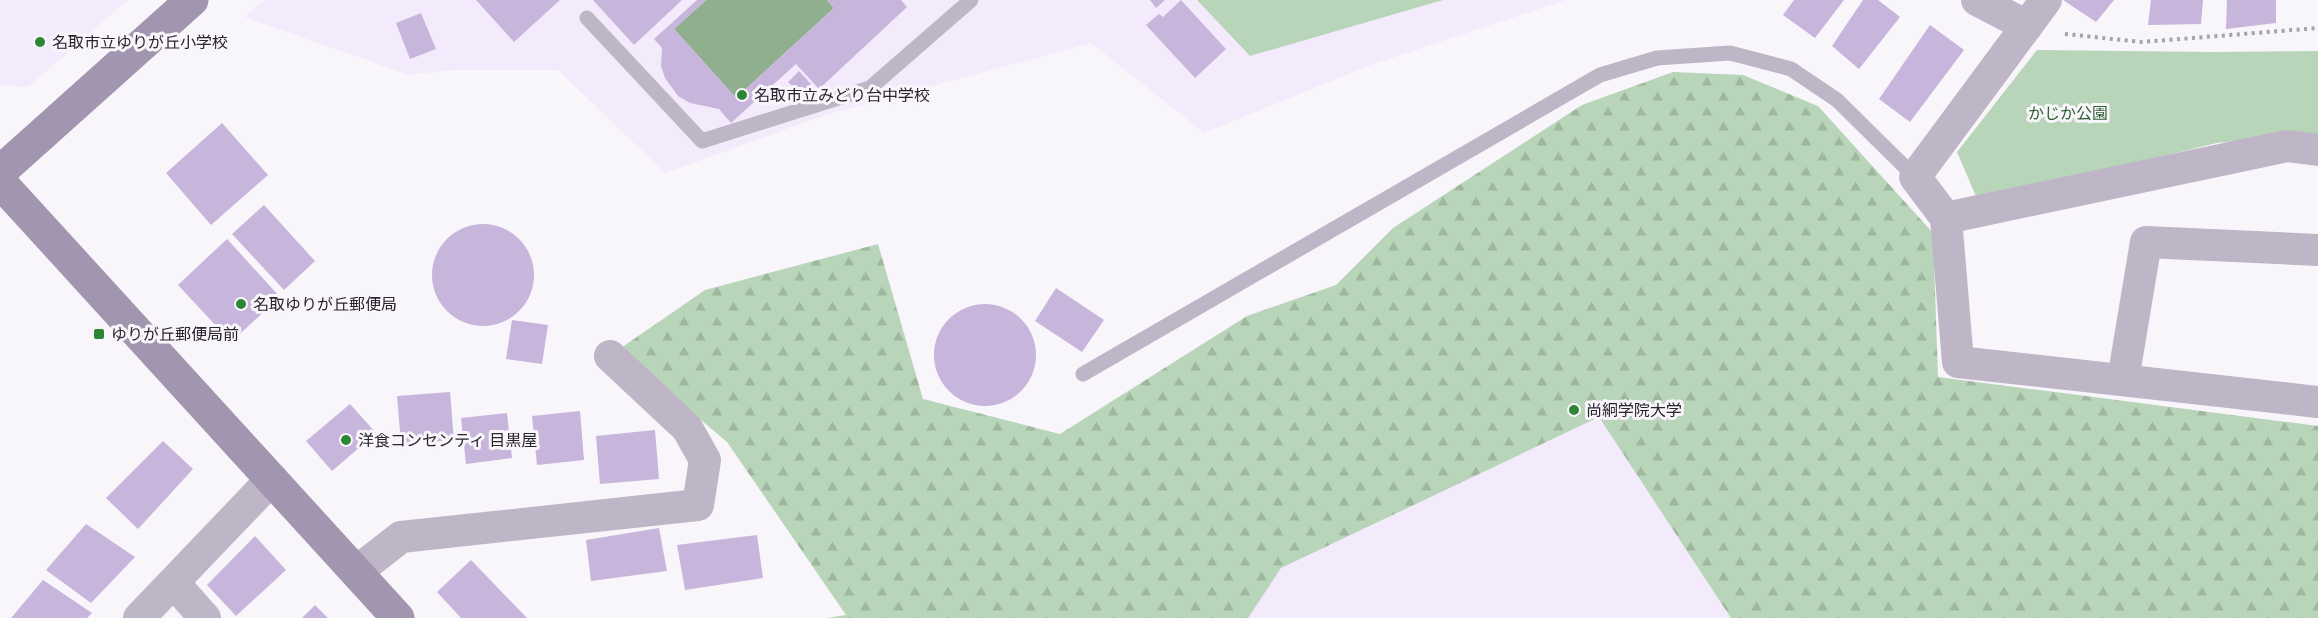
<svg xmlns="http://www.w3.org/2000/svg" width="2318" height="618" viewBox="0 0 2318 618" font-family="'Space Grotesk','Noto Sans JP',sans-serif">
	<defs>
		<pattern id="forest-firs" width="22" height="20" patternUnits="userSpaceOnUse" patternTransform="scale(1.5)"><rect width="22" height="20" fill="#b9d5b9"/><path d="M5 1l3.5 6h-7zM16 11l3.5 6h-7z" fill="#9fb79f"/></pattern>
	</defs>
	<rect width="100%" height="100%" fill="#f8f5fb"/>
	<path fill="#f3ebfb" d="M0 0H128L28 87 0 85Z
		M264 0H1566L1368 66 1204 133 1091 43 826 115 665 173 558 70H451L409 75 245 17Z
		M1593 336 1802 618H1207Z"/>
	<path fill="#b9d5b9" d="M1197 0H1443L1250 56Z
		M2037 50 2212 52 2318 51V137L2295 135 2217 143 1978 201 1957 152Z"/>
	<path fill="url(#forest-firs)" d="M1673 72 1743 75 1818 106 1933 233 1938 377 2318 426V618H1731L1599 417 1281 568 1248 618H827L846 615 727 442 618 350 705 290 878 244 923 399 1060 434 1247 316 1336 285 1393 228 1582 105Z"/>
	<path fill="#8faf8f" d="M706 0H827L834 8 736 98 674 29Z"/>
	<path fill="#c8b5db" d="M476 0H560L514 42Z
		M593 0H682L634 45Z
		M697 0H706L674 29 736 98 834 8 827 0H901L907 7 819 89 796 64 731 123 719 109 690 103 678 96 665 78 661 66 662 48 654 39Z
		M1150 0H1165L1156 8Z
		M1181 0 1226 49 1195 78 1146 25 1159 14 1163 17Z
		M1794 0H1844L1815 38 1783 15Z
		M1863 0H1878L1900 17 1859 69 1832 46Z
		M2063 0H2114L2096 22Z
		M2151 0H2203L2201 24 2148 25Z
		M2227 0H2276V23L2226 29Z
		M421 13 436 49 410 59 396 23Z
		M1930 25 1964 50 1910 122 1879 99Z
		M799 71 811 84 800 94 788 82Z
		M222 123 268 175 211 225 166 173Z
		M264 205 315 261 284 290 232 234Z
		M432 275a51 51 0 1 1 102 0a51 51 0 1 1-102 0Z
		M227 239 280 297 231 342 178 285Z
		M1056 288 1104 320 1082 352 1035 321Z
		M934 355a51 51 0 1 1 102 0a51 51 0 1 1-102 0Z
		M512 320 548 325 542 364 506 359Z
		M450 392 454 440 401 444 397 396Z
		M350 404 376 433 332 471 306 441Z
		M580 411 584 460 537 465 532 416Z
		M507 413 512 458 466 464 461 418Z
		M655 430 659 479 600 484 596 436Z
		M163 441 193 469 138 529 106 498Z
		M86 524 135 557 91 603 46 570Z
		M659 528 667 571 591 581 586 540Z
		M757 535 763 578 685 590 677 545Z
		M255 536 286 570 236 616 207 585Z
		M471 560 527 618H461L437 592Z
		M43 580 92 613 87 618H11Z
		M315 605 328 618H302Z"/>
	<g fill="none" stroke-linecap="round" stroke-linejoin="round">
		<path stroke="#a6a2aa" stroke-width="4" stroke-dasharray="3 4.5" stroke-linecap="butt" d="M2065 34 2142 42 2318 28"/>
		<path stroke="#beb5c7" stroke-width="15" d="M587 18 702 141 870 88 971 0
			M1083 374 1600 75 1657 58 1730 53 1791 69 1837 100 1915 177"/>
		<path stroke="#beb5c7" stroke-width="32" d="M1977 0 2027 26
			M2046 0 1915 177 1946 218 2287 146 2318 150
			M1946 218 1958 362 2318 402
			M2123 380 2146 242 2318 250
			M356 572 401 537 698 505 705 460 687 428 610 356
			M174 583 205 618
			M139 618 272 479"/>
		<path stroke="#a295af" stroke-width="33" d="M0 172 192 0
			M0 182 398 618"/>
	</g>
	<g fill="#2d8636" stroke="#f8f5fb" stroke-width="2">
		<circle cx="40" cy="42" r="6"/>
		<circle cx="742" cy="95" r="6"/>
		<circle cx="241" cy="304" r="6"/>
		<rect x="93" y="328" width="12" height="12" rx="3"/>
		<circle cx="1574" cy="410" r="6"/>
		<circle cx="346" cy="440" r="6"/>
	</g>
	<g text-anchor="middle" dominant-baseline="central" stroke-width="6" stroke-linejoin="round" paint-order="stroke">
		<g font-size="16" fill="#29242f" stroke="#f8f5fb" text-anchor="start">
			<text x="52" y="42">名取市立ゆりが丘小学校</text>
			<text x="754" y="95">名取市立みどり台中学校</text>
			<text x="253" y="304">名取ゆりが丘郵便局</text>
			<text x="111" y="334">ゆりが丘郵便局前</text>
			<text x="1586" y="410">尚絅学院大学</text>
			<text x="358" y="440">洋食コンセンティ 目黒屋</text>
		</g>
		<g font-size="16" fill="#305e32" stroke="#f8f5fb">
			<text x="2068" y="113">かじか公園</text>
		</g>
	</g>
</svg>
